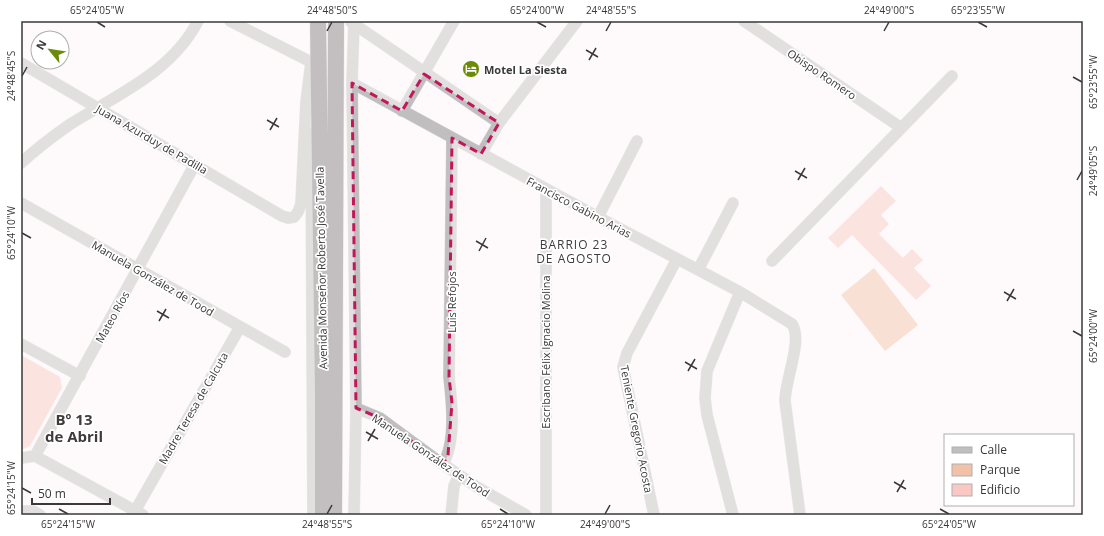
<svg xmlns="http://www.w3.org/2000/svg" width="1104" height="536" viewBox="0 0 1104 536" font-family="'Open Sans',sans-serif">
	<rect width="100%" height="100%" fill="#fef9fa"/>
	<path fill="#f1c2a7" d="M874 268 918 325 885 351 841 295Z"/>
	<path fill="#f9c8c2" d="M881 186 896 201 881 215 889 224 879 234 903 258 912 249 923 260 914 268 931 286 916 300 852 235 838 248 828 238Z
		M21 355 60 377 62 388 30 446 21 450Z"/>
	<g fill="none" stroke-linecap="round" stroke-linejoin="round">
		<g stroke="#dbd6d7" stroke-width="12">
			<path id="minor" d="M354 21 352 83 356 408 354 515
				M744 21 900 127
				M351 22 499 123
				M21 63 282 216 288 218 294 217 298 212 301 204 306 102 311 62 230 21
				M352 83 598 217 740 292 792 324C803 340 785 380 785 401L800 515
				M402 111 454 21
				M311 133 313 515
				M481 154 499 123 577 21
				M21 163C36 149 52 137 69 125 116 95 171 73 198 21
				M546 189V515
				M21 203 285 352
				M598 217 637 141
				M772 261 952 76
				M698 270 733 203
				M21 344 80 376
				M356 408 380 418 437 460 477 487 526 515
				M35 456 195 164
				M35 456 143 515
				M21 458 35 456
				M443 464C456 442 452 403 449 377L452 138
				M21 511H33L40 515
				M135 511 240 327
				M451 515 454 486 459 475
				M654 515 623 367 627 353 677 259
				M733 515 707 415 705 398 707 371 740 292"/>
		</g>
		<g stroke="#dbd6d7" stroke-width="17">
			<path id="highway" d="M318 21 323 392V515
				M334 515 336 21"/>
		</g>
		<use href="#minor" stroke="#c0bebf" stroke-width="11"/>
		<use href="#highway" stroke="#7d787b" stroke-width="16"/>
	</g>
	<path d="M0 0H1104V536H0ZM424 74 499 123 481 154 452 138 449 377 452 403 448 455 443 464 380 418 356 408 352 83 402 111Z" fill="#fef9fa" fill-opacity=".55" fill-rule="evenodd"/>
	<path fill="none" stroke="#c2185b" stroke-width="3" stroke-dasharray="8 5" stroke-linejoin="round" d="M424 74 499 123 481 154 452 138 449 377 452 403 448 455 443 464 380 418 356 408 352 83 402 111Z"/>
	<path fill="none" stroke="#3a3838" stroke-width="1.5" d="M97 22 105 27M537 22 546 27M978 22 987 27M327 31 332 22M606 31 611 22M884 31 889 22M586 50 598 57M589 60 596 48M22 76 27 67M1073 77 1082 82M267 120 279 127M270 130 277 118M795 171 807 178M798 180 805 168M1077 180 1082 171M22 233 31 238M476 241 488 248M479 251 486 238M1004 292 1016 299M1007 301 1014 289M157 311 169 318M159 321 166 309M1073 331 1082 336M685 362 697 369M688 371 695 359M366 432 378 439M368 441 375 429M894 482 906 489M22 488 31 493M897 492 904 480M59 509 68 514M500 509 508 514M940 509 949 514M327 514 332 505M605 514 610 505"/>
	<defs>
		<g id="hotel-disc" transform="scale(0.9)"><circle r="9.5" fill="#6b8a08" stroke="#fff"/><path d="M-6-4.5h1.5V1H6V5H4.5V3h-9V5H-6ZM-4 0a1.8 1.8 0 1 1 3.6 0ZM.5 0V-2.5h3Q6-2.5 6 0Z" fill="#fff"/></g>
	</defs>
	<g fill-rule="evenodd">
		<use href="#hotel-disc" x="471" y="69"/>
	</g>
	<g text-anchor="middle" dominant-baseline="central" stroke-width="3.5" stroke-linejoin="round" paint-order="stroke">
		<g font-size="11" font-weight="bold" fill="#3a3838" stroke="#fff" text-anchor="start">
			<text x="484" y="69">Motel La Siesta</text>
		</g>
		<g font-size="11" fill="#3a3838" stroke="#fff">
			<text transform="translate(822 74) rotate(34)">Obispo Romero</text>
			<text transform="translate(152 139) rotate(30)">Juana Azurduy de Padilla</text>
			<text transform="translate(579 207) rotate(28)">Francisco Gabino Arias</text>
			<text transform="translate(321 268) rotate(-91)">Avenida Monseñor Roberto José Tavella</text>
			<text transform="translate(153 278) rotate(30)">Manuela González de Tood</text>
			<text transform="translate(451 302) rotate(-90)">Luis Refojos</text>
			<text transform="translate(112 317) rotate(-61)">Mateo Ríos</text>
			<text transform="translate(545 352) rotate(-90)">Escribano Félix Ignacio Molina</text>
			<text transform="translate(193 408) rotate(-60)">Madre Teresa de Calcuta</text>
			<text transform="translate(637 429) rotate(79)">Teniente Gregorio Acosta</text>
			<text transform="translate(431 455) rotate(34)">Manuela González de Tood</text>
		</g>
		<g font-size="12" letter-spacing="1" fill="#3f3a3b" stroke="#fff">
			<text x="574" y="244">BARRIO 23<tspan x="574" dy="14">DE AGOSTO</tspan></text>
		</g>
		<g font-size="15" font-weight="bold" fill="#3f3a3b" stroke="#fff">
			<text x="74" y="419">Bº 13<tspan x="74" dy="17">de Abril</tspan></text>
		</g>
	</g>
	<rect width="1104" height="536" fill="none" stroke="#ffffff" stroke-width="44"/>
	<rect x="944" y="434" width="130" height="72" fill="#ffffff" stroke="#b0afaf"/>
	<rect x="952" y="447" width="20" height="6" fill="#c0bebf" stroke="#b0afaf"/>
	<text x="980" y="454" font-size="12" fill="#3a3838">Calle</text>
	<rect x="952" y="464" width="20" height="12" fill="#f1c2a7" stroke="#b0afaf"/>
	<text x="980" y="474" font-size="12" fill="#3a3838">Parque</text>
	<rect x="952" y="484" width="20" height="12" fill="#f9c8c2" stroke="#b0afaf"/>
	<text x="980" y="494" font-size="12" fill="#3a3838">Edificio</text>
	<g transform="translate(50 50) rotate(300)"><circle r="19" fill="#ffffff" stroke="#b0afaf"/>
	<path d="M0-3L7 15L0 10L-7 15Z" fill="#6b8a08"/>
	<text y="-6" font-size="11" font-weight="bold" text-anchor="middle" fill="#3a3838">N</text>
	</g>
	<path d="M32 498v6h78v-6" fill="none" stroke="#3a3838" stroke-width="2"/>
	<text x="38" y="498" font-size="12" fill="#3a3838" stroke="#ffffff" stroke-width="3" paint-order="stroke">50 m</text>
	<rect x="22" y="22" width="1060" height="492" fill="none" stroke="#3a3838" stroke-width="1.5"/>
	<g font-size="10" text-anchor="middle" fill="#3a3838">
		<text x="97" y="14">65°24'05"W</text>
		<text x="332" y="14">24°48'50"S</text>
		<text x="537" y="14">65°24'00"W</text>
		<text x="611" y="14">24°48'55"S</text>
		<text x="889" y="14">24°49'00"S</text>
		<text x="978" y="14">65°23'55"W</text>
		<text transform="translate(11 76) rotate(-90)" y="4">24°48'45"S</text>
		<text transform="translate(1093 82) rotate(-90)" y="4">65°23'55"W</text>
		<text transform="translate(1093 171) rotate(-90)" y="4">24°49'05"S</text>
		<text transform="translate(11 233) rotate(-90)" y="4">65°24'10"W</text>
		<text transform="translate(1093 336) rotate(-90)" y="4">65°24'00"W</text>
		<text transform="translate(11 488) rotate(-90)" y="4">65°24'15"W</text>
		<text x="68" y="528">65°24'15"W</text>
		<text x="327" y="528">24°48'55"S</text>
		<text x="508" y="528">65°24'10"W</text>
		<text x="605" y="528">24°49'00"S</text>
		<text x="949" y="528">65°24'05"W</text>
	</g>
</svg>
